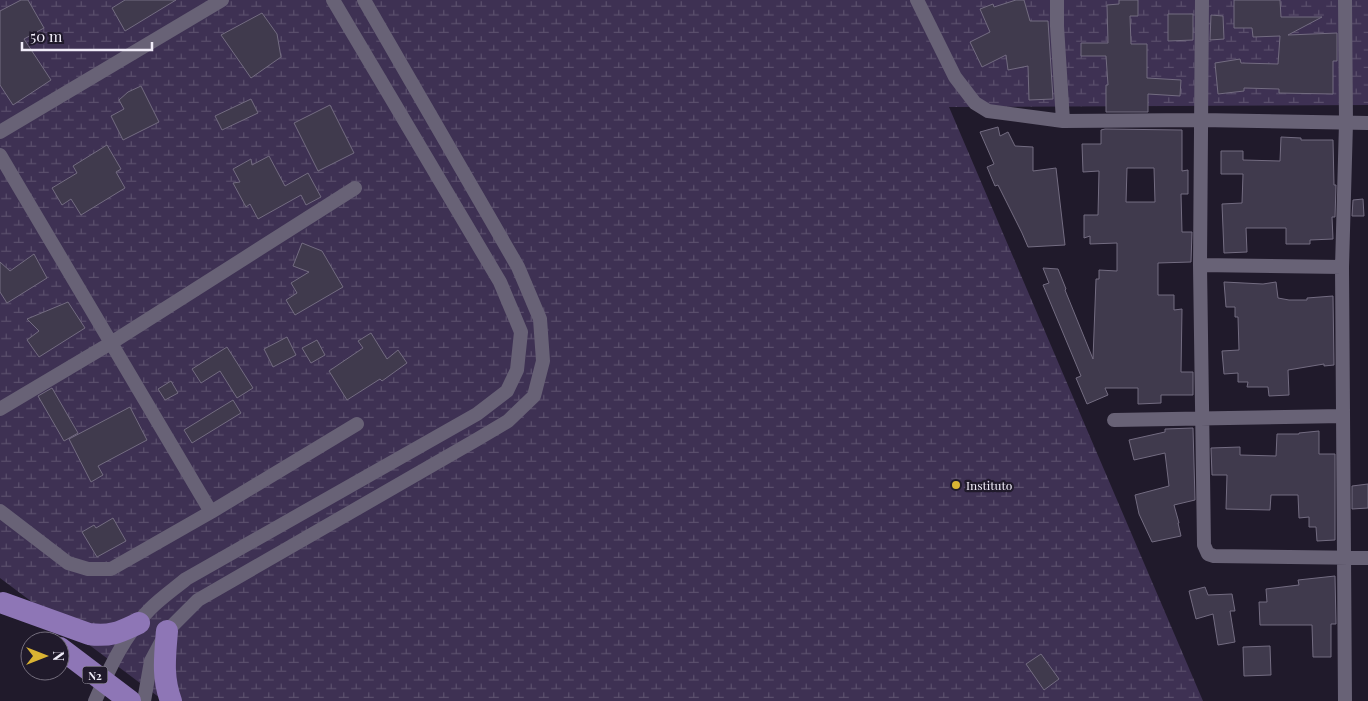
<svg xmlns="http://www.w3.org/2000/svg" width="1368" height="701" viewBox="0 0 1368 701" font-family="'Playfair Display',serif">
	<defs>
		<pattern id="wetland-marsh" width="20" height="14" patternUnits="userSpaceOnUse" patternTransform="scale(1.25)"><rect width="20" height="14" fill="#3e3153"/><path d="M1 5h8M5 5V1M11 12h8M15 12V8" fill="none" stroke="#5a4f6c"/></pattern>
	</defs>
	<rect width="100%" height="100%" fill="#201a2b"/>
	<path fill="url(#wetland-marsh)" d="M0 0H1368V105L949 107 1203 701H164L0 578Z"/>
	<path fill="#403a4d" stroke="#736c81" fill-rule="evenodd" d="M21 0H28L44 28 24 39 51 80 13 105 0 85V11Z
		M125 0H176L125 31 112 8Z
		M1016 0H1024L1030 21H1048L1053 99 1029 100 1028 66 1008 70 1006 55 982 67 970 42 990 32 980 9 993 4 994 7Z
		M1119 0H1138V16H1130L1131 44H1147V78L1181 80 1180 96 1148 94V112H1106V85H1108L1106 56H1081V43H1108L1107 5 1119 4Z
		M1234 0H1280L1281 17H1322L1288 35 1337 33V61H1333V94L1279 93V89L1244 88V91L1218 94 1215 63 1240 59 1241 63 1278 64 1280 36 1253 37 1252 28H1234Z
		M262 13 277 34 281 57 251 78 221 35Z
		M1168 14H1193V40L1168 41Z
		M1211 15 1223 16 1224 39 1210 40Z
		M141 86 159 122 123 140 111 116 124 109 119 100 128 92Z
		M251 99 258 113 222 130 215 116Z
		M330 105 354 153 318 171 294 123Z
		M998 127 1000 136 1008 132 1015 146 1033 147V171L1056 168 1065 245 1028 247 1022 233 998 185 995 186 987 167 994 164 980 132Z
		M1105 129 1182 130V171L1188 170V194H1181L1182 232H1192L1191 262 1158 263V295H1174V310L1182 309 1181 372H1193V395H1161V403L1138 404V388H1105L1108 395 1087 404 1076 378 1081 376 1043 285 1049 283 1043 268 1058 269 1066 289 1065 290 1093 359 1096 279H1099V270L1117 271V243L1090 244V236L1084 238V215H1098L1099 171 1083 172 1082 144H1101V130ZM1127 168H1154L1155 202H1126Z
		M1281 137 1301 138V140H1333L1334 185H1336L1335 217H1332L1333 239 1310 240V244H1286V228H1246L1247 252 1224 253 1222 204 1242 203 1243 174H1221V151H1243V160L1280 161Z
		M107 145 121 169 116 172 125 188 81 215 71 199 62 205 52 188 77 173 73 166Z
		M269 156 285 186 308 173 321 197 306 205 301 195 258 219 250 204 246 207 233 183 240 182 233 169 251 159 252 165Z
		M1363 199 1364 216H1352L1353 200Z
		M302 243 322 251 343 287 295 315 286 300 297 293 291 283 309 272 293 266Z
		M34 254 47 278 7 303 0 292V262L10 271Z
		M1224 282 1263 284 1276 282 1278 298 1289 300H1307V298L1333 296 1334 365 1324 366V364L1288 370 1289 395 1269 396 1268 387H1247L1248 382H1238V373L1224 374 1222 351 1239 350 1238 317H1235V307H1226Z
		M68 302 85 328 39 357 27 340 39 331 27 319Z
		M371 333 387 359 398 350 407 363 382 381 380 379 347 400 329 371 363 348 358 341Z
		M287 337 296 355 273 367 264 349Z
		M317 340 325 355 311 363 302 348Z
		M227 347 253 388 237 398 220 371 201 383 192 369Z
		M171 381 178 393 165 400 158 389Z
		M52 388 78 433 64 441 38 396Z
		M233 400 241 413 192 443 184 430Z
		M130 407 147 440 98 466 103 475 91 482 69 439Z
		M1193 428 1195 500 1174 505 1179 523H1178L1181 536 1152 542 1139 514 1135 495 1169 486 1165 453 1134 460 1129 440 1165 432V429Z
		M1319 431V454H1335V540L1317 541 1316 527H1309V517L1299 518 1298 495H1271L1270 510 1226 509 1227 475H1212L1211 448 1240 447V455L1276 456 1277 434H1299V433Z
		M1368 484V508L1352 509V486Z
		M113 518 126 541 97 557 82 532 94 525 96 528Z
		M1335 576 1336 624H1331V657H1313L1312 625H1260L1259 602H1267L1266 589 1299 585 1298 580Z
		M1205 587 1208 595 1232 594 1235 611H1230L1235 642 1218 645 1213 614 1196 619 1189 591Z
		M1270 646 1271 675 1244 676 1243 647Z
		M1041 654 1059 679 1044 690 1026 664Z"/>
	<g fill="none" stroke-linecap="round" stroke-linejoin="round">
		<path stroke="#686276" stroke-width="14" d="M917 0 955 77 975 103 988 111 1063 121 1201 120 1368 123
			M1057 0V26L1063 121
			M1202 0 1200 265 1204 545 1208 554 1214 556 1368 558
			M1345 0 1346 123 1342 267 1345 701
			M0 132 222 0
			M0 155 211 512
			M1200 265 1342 267
			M0 409 111 343 355 188
			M1114 420 1343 416
			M0 511 68 563 88 569H111L211 512 357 424
			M95 701C109 669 125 634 150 609 161 598 174 589 186 579L477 414 507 391 517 370 521 332 500 282 333 0
			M144 701 151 661 167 631 198 600 476 440 508 421 534 396 543 361 540 319 518 267 364 0"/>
		<path stroke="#8e76b6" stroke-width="22" d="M3 603 89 634C111 637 120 632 139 623
			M167 631C165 656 162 677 171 701
			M60 648 130 701"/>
	</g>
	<circle fill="#dab333" stroke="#201a2b" stroke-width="2" cx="956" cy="485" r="5"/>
	<g text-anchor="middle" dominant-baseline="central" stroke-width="4.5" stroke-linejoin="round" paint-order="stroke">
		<rect fill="#201a2b" stroke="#b2aebb" stroke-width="1" x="82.5" y="666.5" width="25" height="17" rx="4"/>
		<g font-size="11" font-weight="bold" fill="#f1edf9">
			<text x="95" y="675">N2</text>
		</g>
		<g font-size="12" fill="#f1edf9" stroke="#201a2b" text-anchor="start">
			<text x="966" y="485">Instituto</text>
		</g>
	</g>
	<g transform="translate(45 656) rotate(90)"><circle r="24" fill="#201a2b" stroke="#746e7d"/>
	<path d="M0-4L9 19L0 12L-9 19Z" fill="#dab333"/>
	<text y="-8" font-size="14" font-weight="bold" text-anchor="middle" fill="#f1edf9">N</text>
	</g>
	<path d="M22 42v8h130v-8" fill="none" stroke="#f1edf9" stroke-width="2.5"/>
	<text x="30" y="42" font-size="15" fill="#f1edf9" stroke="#201a2b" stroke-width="4" paint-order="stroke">50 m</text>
</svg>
